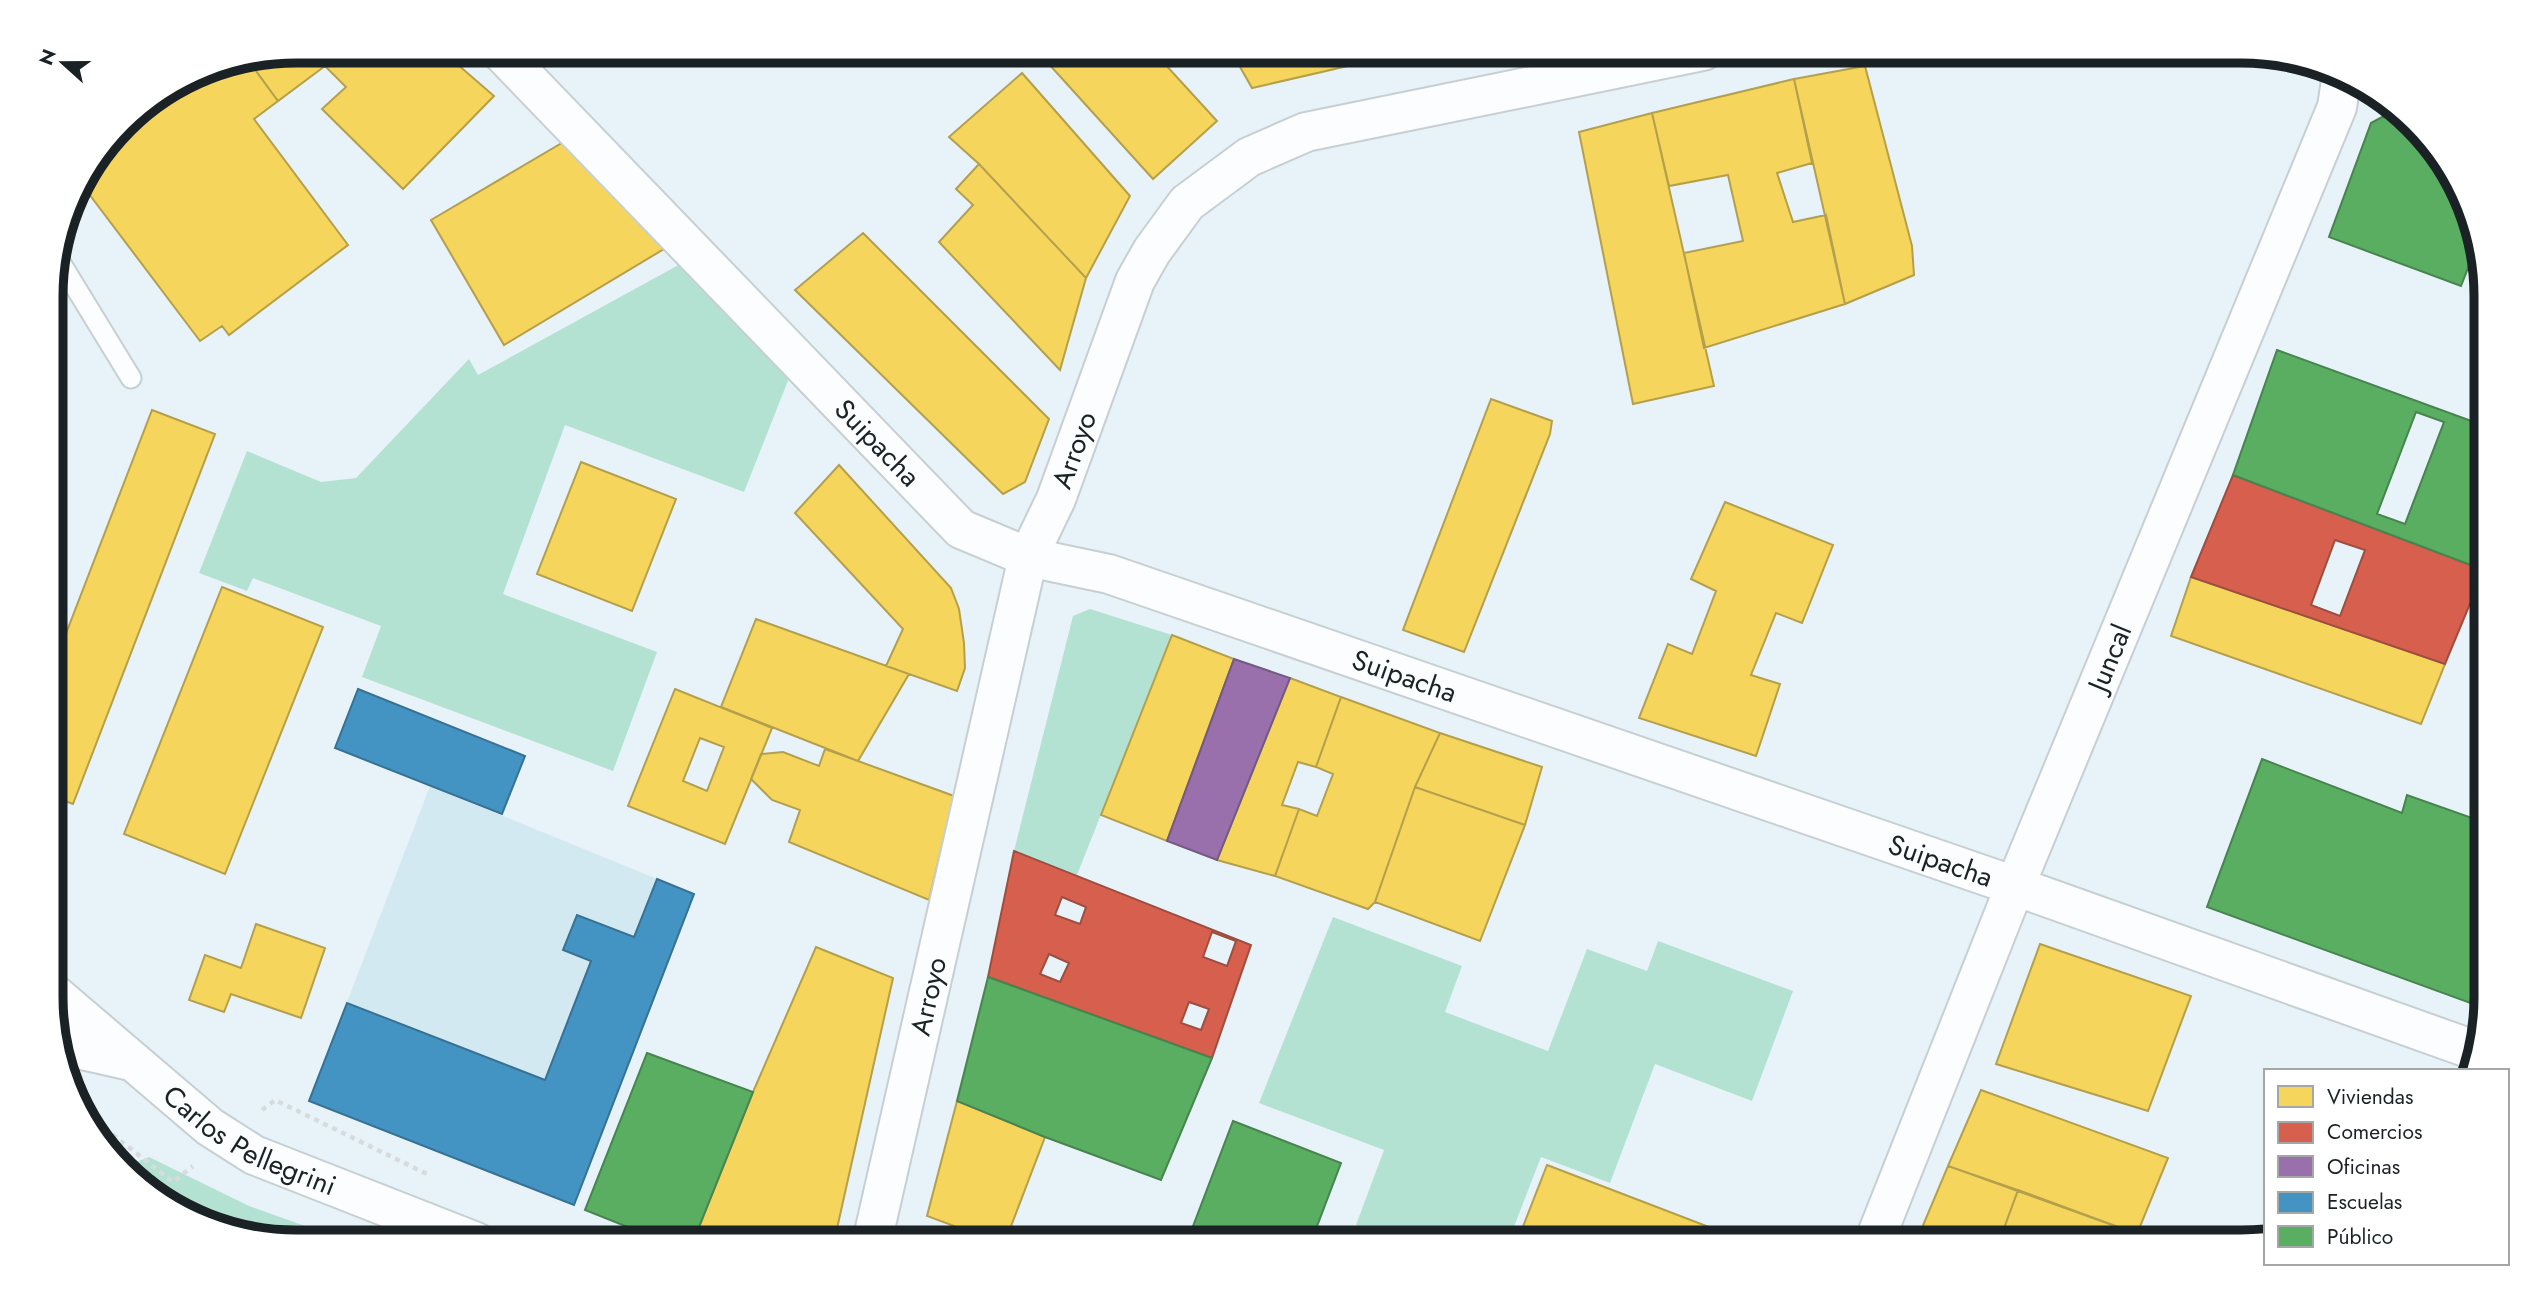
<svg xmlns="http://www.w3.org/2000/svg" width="2537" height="1293" viewBox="0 0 2537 1293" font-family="Jost,sans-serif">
	<rect width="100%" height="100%" fill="#e7f3f8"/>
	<path fill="#d3e9f1" d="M430 786 694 894 574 1205 309 1101Z"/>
	<path fill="#b4e2d2" d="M684 262 793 368 744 492 565 425 503 594 657 652 613 771 362 677 381 626 253 578 247 591 199 573 247 451 321 482 356 478 469 359 478 375Z
		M1090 609 1172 635 1077 875 1014 851 1073 616Z
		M1333 917 1462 966 1445 1012 1548 1051 1587 949 1647 971 1658 941 1793 991 1752 1101 1655 1064 1610 1183 1541 1157 1508 1242H1402L1356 1225 1384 1150 1259 1103Z
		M149 1157 249 1206 350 1242H296L188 1217 126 1166Z"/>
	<path fill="#f6d55c" stroke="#b49f4c" stroke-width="2" fill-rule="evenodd" d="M296 51H442L494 96 403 189 322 109 346 87 325 66 278 101 248 60Z
		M1037 51H1153L1217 121 1153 179Z
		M1231 51H1413L1252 88Z
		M248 60 278 101 254 119 348 245 229 335 222 326 200 341 80 182 134 112 203 69Z
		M1865 66 1912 246 1914 275 1845 304 1794 79Z
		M1022 73 1130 196 1086 278 979 164 949 137Z
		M1794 79 1812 163 1777 173 1793 222 1826 215 1845 304 1704 348 1684 253 1743 241 1728 175 1669 186 1652 113Z
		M1652 113 1714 386 1633 404 1579 132Z
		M572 137 679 240 504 345 431 220Z
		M979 164 1086 278 1060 370 939 242 973 205 956 189Z
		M863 233 1049 419 1025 482 1003 494 795 290Z
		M1491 399 1552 421 1550 434 1464 652 1403 630Z
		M152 410 215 434 73 804 52 796V670Z
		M581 462 676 499 632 611 537 574Z
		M839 465 951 588 959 609 964 643 965 668 957 691 886 666 903 629 795 513Z
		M1725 502 1833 545 1802 623 1776 613 1751 675 1780 684 1756 756 1639 718 1668 644 1692 654 1716 591 1691 579Z
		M2191 577 2445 664 2421 724 2171 636Z
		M222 587 323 627 225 874 124 834Z
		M756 619 909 674 858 761 721 707Z
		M1172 635 1234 659 1167 841 1101 815Z
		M1290 678 1341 697 1316 767 1298 762 1282 805 1299 809 1275 876 1217 860Z
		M675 689 772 728 725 844 628 806ZM700 738 724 747 707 791 683 781Z
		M1341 697 1440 733 1415 787 1375 902 1368 909 1275 876 1299 809 1317 816 1333 774 1316 767Z
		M1440 733 1542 767 1525 825 1415 787Z
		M825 749 954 796 929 900 789 842 800 810 772 800 751 779 761 754 783 752 819 766Z
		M1415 787 1525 825 1480 941 1375 902Z
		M256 924 325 948 301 1018 231 994 224 1012 189 1000 205 955 241 968Z
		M2040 944 2191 996 2148 1111 1996 1064Z
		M816 947 893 978 834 1242H693L753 1092Z
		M1981 1090 2168 1158 2137 1234 1948 1166Z
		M957 1101 1045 1137 1005 1242H997L927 1216Z
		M1547 1165 1615 1191 1748 1242H1517Z
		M1948 1166 2018 1190 1999 1242H1916Z
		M2018 1190 2137 1234 2135 1242H1999Z"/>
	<path fill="#d6604d" stroke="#9e4d41" stroke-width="2" fill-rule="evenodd" d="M2233 475 2484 570 2445 664 2191 577ZM2335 540 2365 550 2340 616 2311 605Z
		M1014 851 1251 945 1212 1058 988 977ZM1062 897 1086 907 1080 924 1055 915ZM1212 932 1236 941 1227 966 1203 957ZM1049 954 1069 963 1060 982 1040 974ZM1189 1002 1209 1009 1201 1030 1181 1023Z"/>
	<path fill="#9970ab" stroke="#735983" stroke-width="2" d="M1234 659 1290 678 1217 860 1167 841Z"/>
	<path fill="#4393c3" stroke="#377194" stroke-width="2" d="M358 689 525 756 502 814 335 748Z
		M657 879 694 894 574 1205 309 1101 347 1003 545 1080 591 961 563 950 577 915 634 937Z"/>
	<path fill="#5aae61" stroke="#47844f" stroke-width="2" fill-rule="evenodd" d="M2382 117 2397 118 2445 160 2477 245 2461 286 2329 237 2371 123Z
		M2277 350 2485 426 2484 570 2233 475ZM2416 412 2444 422 2405 524 2377 514Z
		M2262 759 2402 813 2407 795 2486 823V997L2484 1008 2207 907Z
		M988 977 1212 1058 1161 1180 1045 1137 957 1101Z
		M647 1053 753 1092 693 1242H665L585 1210Z
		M1233 1121 1341 1163 1311 1242H1187Z"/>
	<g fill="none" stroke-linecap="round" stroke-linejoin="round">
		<g stroke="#c7cfd3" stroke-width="23">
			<path id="lane" d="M57 257 131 378"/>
		</g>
		<g stroke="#c7cfd3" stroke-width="42">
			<g id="street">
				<path id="s1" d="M500 51 961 529 1028 557 1109 574 2015 886 2474 1050"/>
				<path d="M60 1045 131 1061"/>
				<path id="s2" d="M872 1242 1028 557 1056 499 1135 281 1152 251 1187 203 1249 157 1306 132 1703 51"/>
				<path id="s3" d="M1874 1242 2015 886 2337 107 2342 74"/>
			</g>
		</g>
		<g stroke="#c7cfd3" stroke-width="42">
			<g id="secondary">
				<path id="s4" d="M53 993 210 1127 254 1155 476 1242"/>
			</g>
		</g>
		<path stroke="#d8dbdd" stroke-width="4.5" stroke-dasharray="5 5" stroke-linecap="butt" d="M262 1110 275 1100 429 1175
			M89 1116 173 1182 193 1166"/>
		<use href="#lane" stroke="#fbfdfe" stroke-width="19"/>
		<use href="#street" stroke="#fbfdfe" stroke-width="38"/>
		<use href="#secondary" stroke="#fbfdfe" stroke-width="38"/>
	</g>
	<g text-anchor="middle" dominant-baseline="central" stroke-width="7" stroke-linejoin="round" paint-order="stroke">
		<g font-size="28" fill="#1a2225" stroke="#fff">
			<text stroke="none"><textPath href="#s1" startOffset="544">Suipacha</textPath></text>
			<text stroke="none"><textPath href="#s2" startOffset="819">Arroyo</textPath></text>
			<text stroke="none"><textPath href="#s3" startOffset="630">Juncal</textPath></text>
			<text stroke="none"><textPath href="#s1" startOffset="1132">Suipacha</textPath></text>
			<text stroke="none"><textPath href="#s1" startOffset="1699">Suipacha</textPath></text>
			<text stroke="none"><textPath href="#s2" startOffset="252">Arroyo</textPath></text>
			<text stroke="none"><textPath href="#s4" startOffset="248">Carlos Pellegrini</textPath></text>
		</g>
	</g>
	<path d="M0 0H2537V1293H0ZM296 63H2241A233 233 0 0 1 2474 296V997A233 233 0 0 1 2241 1230H296A233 233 0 0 1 63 997V296A233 233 0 0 1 296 63Z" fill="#fff" fill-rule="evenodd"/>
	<path fill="none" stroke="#1a2225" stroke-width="9" d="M296 63H2241A233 233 0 0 1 2474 296V997A233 233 0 0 1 2241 1230H296A233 233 0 0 1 63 997V296A233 233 0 0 1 296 63Z"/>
	<rect x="2264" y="1069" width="245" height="196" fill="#ffffff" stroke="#a3a7a8" stroke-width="2"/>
	<rect x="2278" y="1086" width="35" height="21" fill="#f6d55c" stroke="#a3a7a8" stroke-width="2"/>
	<text x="2327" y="1104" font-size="21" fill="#1a2225">Viviendas</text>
	<rect x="2278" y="1122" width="35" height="21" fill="#d6604d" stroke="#a3a7a8" stroke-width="2"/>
	<text x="2327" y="1139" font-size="21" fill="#1a2225">Comercios</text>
	<rect x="2278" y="1156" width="35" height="21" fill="#9970ab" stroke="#a3a7a8" stroke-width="2"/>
	<text x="2327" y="1174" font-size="21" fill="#1a2225">Oficinas</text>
	<rect x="2278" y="1192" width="35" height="21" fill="#4393c3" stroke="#a3a7a8" stroke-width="2"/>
	<text x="2327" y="1209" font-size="21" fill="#1a2225">Escuelas</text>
	<rect x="2278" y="1226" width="35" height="21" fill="#5aae61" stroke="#a3a7a8" stroke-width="2"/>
	<text x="2327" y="1244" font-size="21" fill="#1a2225">Público</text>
	<g transform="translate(63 63) rotate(291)" stroke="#ffffff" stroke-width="5" paint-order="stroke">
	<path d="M0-5L12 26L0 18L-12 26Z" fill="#1a2225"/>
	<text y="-10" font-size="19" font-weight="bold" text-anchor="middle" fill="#1a2225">N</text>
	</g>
</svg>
